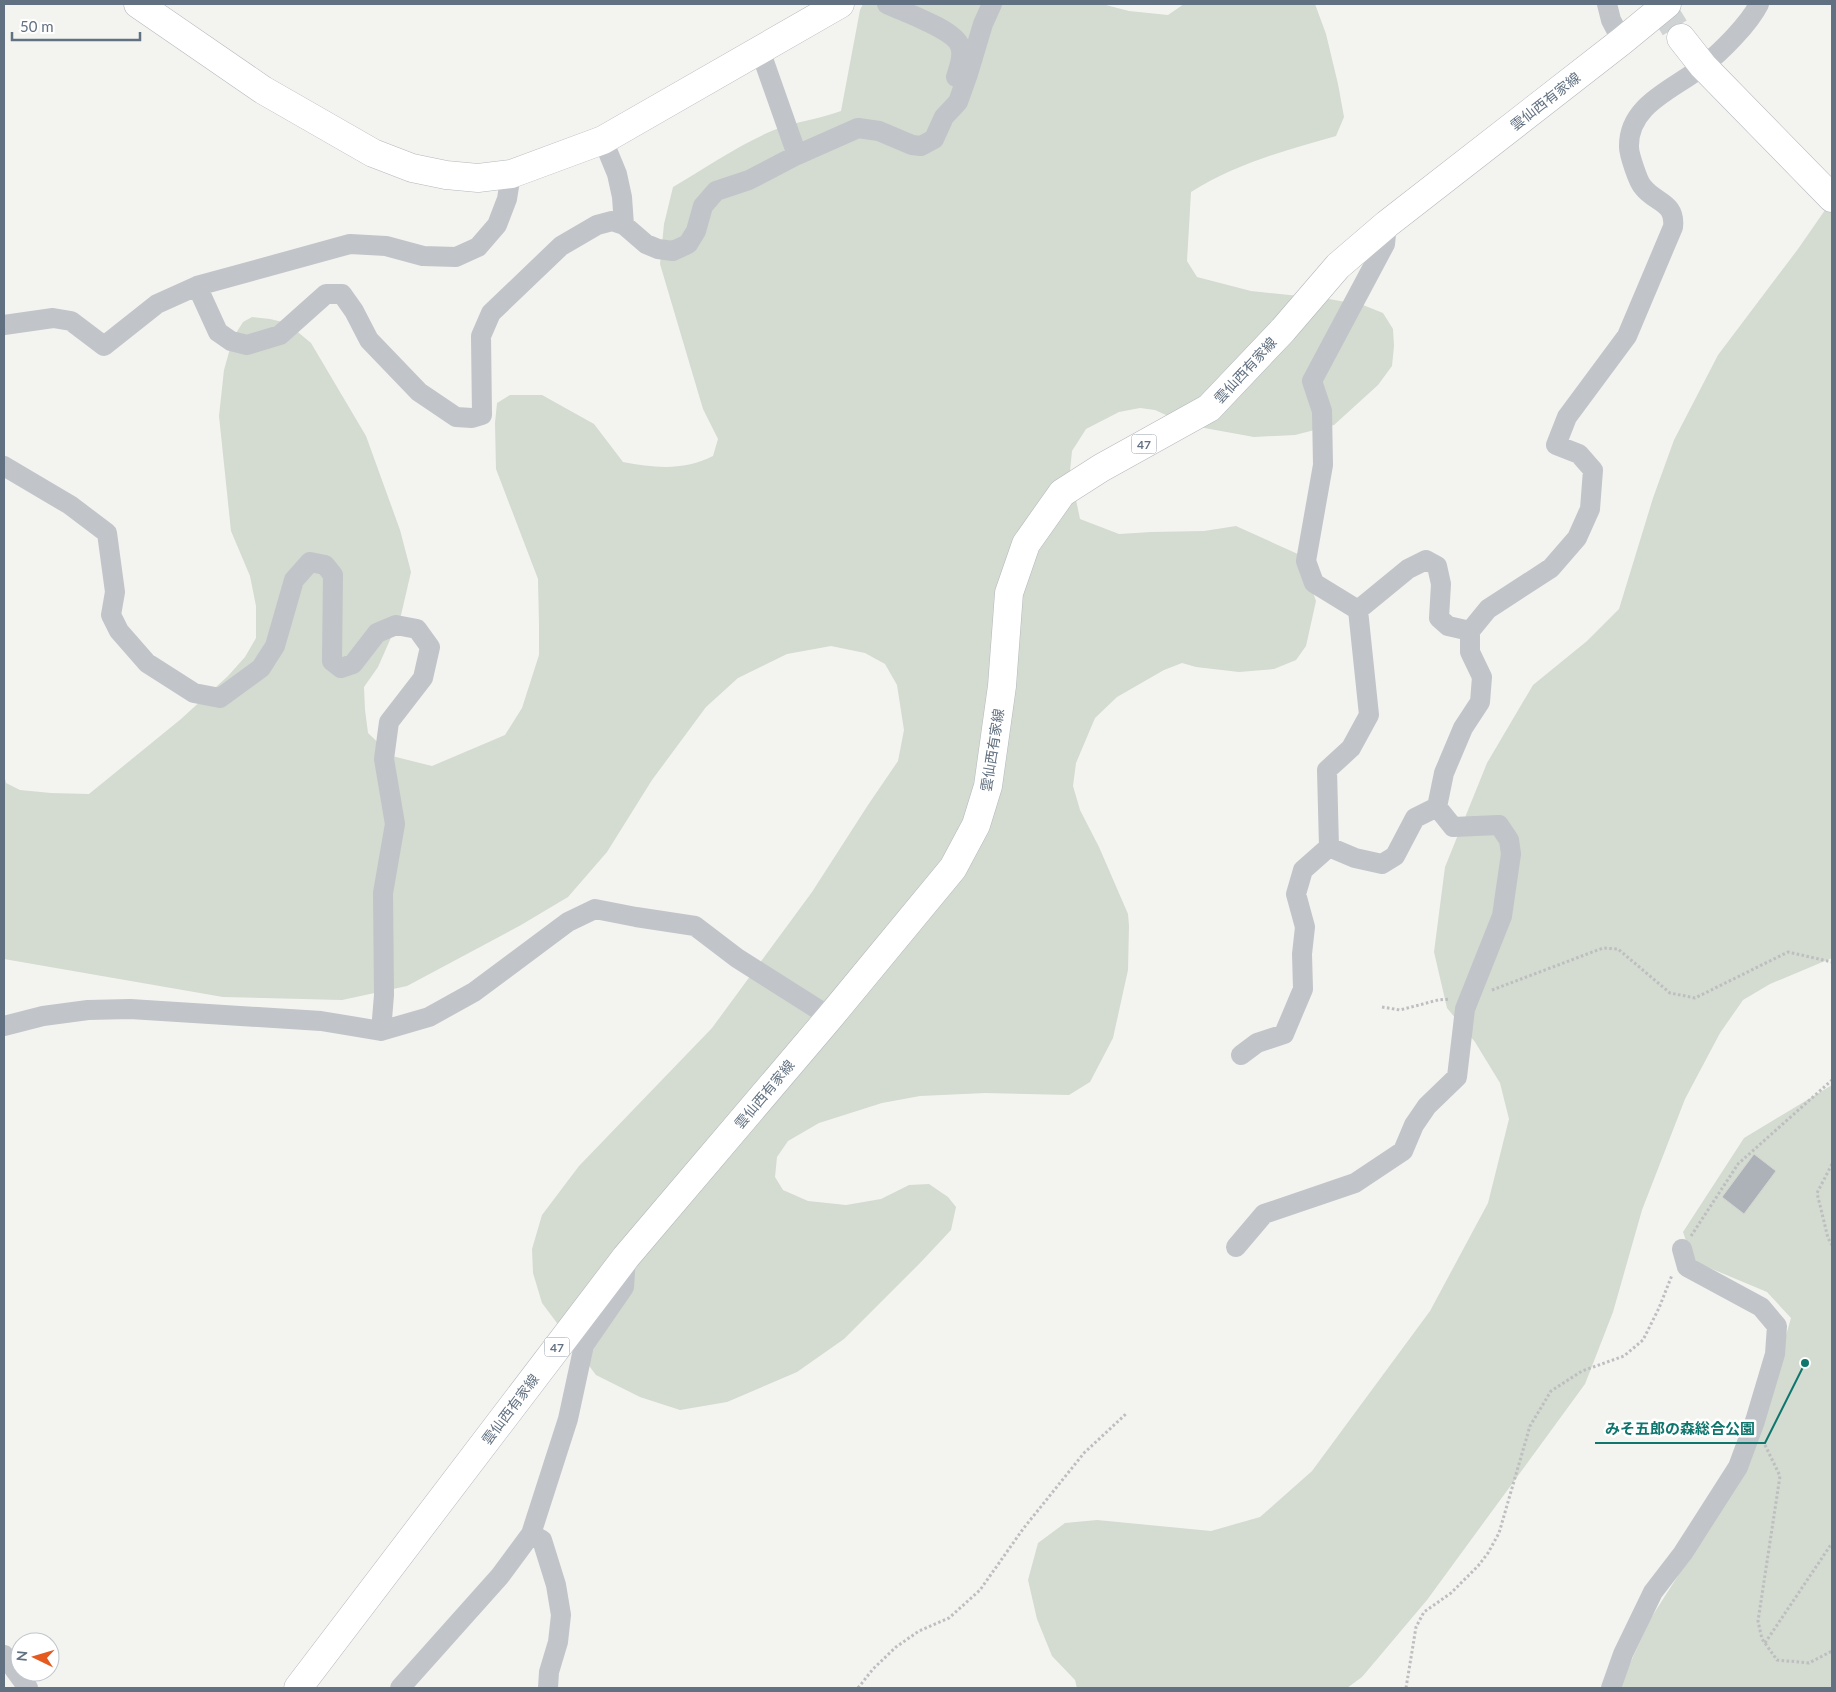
<svg xmlns="http://www.w3.org/2000/svg" width="1836" height="1692" viewBox="0 0 1836 1692" font-family="Lato,'Noto Sans JP',sans-serif">
	<rect width="100%" height="100%" fill="#f3f4ef"/>
	<path fill="#d4dbd0" d="M863 4H1102L1129 11 1168 15 1184 4H1315L1326 34 1338 84 1344 117 1336 136C1286 150 1235 164 1191 192L1187 261 1197 277 1251 291 1329 299 1363 305 1383 313 1393 329 1394 346 1392 366 1378 385 1334 425 1295 435 1254 437 1188 425 1155 410 1140 408 1119 412 1086 429 1072 451 1070 471 1080 519 1119 534 1151 532 1204 531 1236 526 1300 555 1316 601 1306 646 1296 660 1274 669 1239 672 1196 667 1182 663 1164 670 1117 697 1095 718 1076 763 1073 786 1080 810 1099 847 1128 914 1129 926 1128 970 1113 1038 1090 1082 1069 1095 985 1093 920 1096 882 1103 819 1123 788 1141 777 1157 775 1177 783 1190 808 1201 846 1205 881 1199 909 1185 929 1184 948 1197 956 1207 951 1230 921 1262 844 1339 797 1372 727 1402 680 1410 640 1397 596 1375 542 1303 533 1273 532 1249 542 1215 579 1166 712 1028 812 892 868 805 898 761 904 730 897 685 885 664 865 653 831 646 787 654 738 678 706 707 652 780 607 852 568 897 521 925 407 986 342 1000 223 997 4 959V774L6 783 20 790 51 793 89 794 181 719 228 676 245 657 256 638V606L250 576 231 531 219 416 224 370 233 338 243 322 252 317 270 319 287 323 311 343 366 436 400 530 411 572 401 615 378 667 364 687 365 710 368 733 392 756 432 766 505 735 522 708 539 655V625L538 579 496 469 495 423 497 403 510 395H542L594 424 623 462C654 468 684 471 713 456L718 439 703 409 660 264 664 224 673 187C705 168 740 144 774 130 795 122 819 119 841 111L860 10Z
		M1832 200V958L1770 984 1743 1000 1720 1033 1685 1099 1642 1210 1613 1312 1585 1384 1427 1600 1362 1677 1347 1688H1077L1075 1680 1052 1656 1037 1619 1028 1580 1038 1543 1065 1523 1097 1520 1211 1531 1260 1517 1312 1471 1430 1311 1488 1203 1509 1119 1500 1083 1475 1042 1447 1008 1434 952 1445 867 1487 763 1533 685 1587 641 1619 609 1653 498 1674 440 1718 355 1798 249Z
		M1832 1085V1688H1620L1621 1683 1651 1618 1695 1549 1765 1408 1791 1318 1767 1292 1693 1261 1683 1232 1744 1138Z"/>
	<path fill="#acb2b8" stroke="#d5d5d2" d="M1754 1154 1776 1171 1744 1214 1722 1197Z"/>
	<g fill="none" stroke-linecap="round" stroke-linejoin="round">
		<path stroke="#cfd3d4" stroke-width="28" stroke-dasharray="28 14" stroke-linecap="butt" d="M1660 4 1681 38"/>
		<g stroke="#b3b8bc" stroke-width="29">
			<path id="secondary" d="M138 4 263 90 373 153 412 168 446 175 478 178 511 174 603 140 840 4
				M1681 38 1703 66 1832 198"/>
		</g>
		<g stroke="#b4b8bc" stroke-width="29">
			<path id="primary" d="M298 1688 626 1257 830 1017 953 868 976 825 988 786 1002 686 1009 593 1026 544 1062 493 1101 468 1209 408 1283 330 1338 266 1387 224 1622 41 1667 4"/>
		</g>
		<path stroke="#bdbec0" stroke-width="3" stroke-dasharray="2.5 2.5" stroke-linecap="butt" d="M1492 990 1603 948 1618 949 1670 993 1695 998 1788 952 1832 962
			M1382 1007 1400 1010 1438 1000 1450 999
			M1832 1164 1817 1193 1828 1238 1832 1245
			M1691 1236 1738 1164 1832 1080
			M1765 1445 1780 1476 1758 1621 1762 1639 1777 1660 1809 1663 1832 1651
			M1765 1643 1832 1543
			M858 1688 873 1669 896 1647 919 1631 949 1618 980 1590 1023 1529 1084 1453 1127 1413
			M1406 1688 1416 1627 1424 1612 1451 1593 1478 1566 1488 1553 1499 1533 1530 1426 1551 1391 1582 1371 1624 1356 1643 1340 1659 1308 1672 1275"/>
		<path stroke="#c1c4c8" stroke-width="20" d="M887 4C903 12 954 29 960 46 964 56 959 67 956 77
			M1607 4 1611 20 1622 41
			M760 50 797 155
			M603 140 617 174 622 197 624 225
			M197 286 218 332 231 341 247 345 280 335 326 294H342L354 311 369 340 419 392 456 417 472 418 482 415 481 336 491 313 561 246 597 225 612 221 624 225 646 244 658 249 673 251 688 244 696 231 703 206 716 191 749 180 797 155 858 128 879 131 912 145 921 146 934 139 944 117 958 102 968 74 983 24 992 4
			M4 325 53 318 71 321 104 346 157 304 197 286 350 244 386 246 423 256 456 257 478 247 497 225 507 199 511 174
			M4 466 70 505 107 533 115 592 111 615 119 631 147 663 194 693 220 698 261 668 275 646 294 580 310 562 325 565 333 575 332 661 341 668 353 664 377 633 396 625 417 629 430 647 423 678 389 722 384 759 395 824 383 893 384 995 381 1031
			M1358 610 1408 569 1426 560 1437 566 1441 584 1439 618 1448 626 1470 631
			M1329 847 1355 858 1382 864 1395 856 1415 818 1437 807
			M4 1026 43 1016 88 1010 130 1009 321 1021 381 1031 429 1017 474 992 568 922 595 909 636 917 695 926 737 958 830 1017
			M1241 1055 1257 1043 1284 1034 1303 989 1302 954 1305 927 1296 894 1303 870 1329 847 1327 770 1351 748 1369 715 1358 610 1314 583 1306 561 1323 465 1322 411 1312 381 1385 244 1387 224
			M1236 1247 1264 1214 1355 1183 1403 1151 1414 1125 1427 1106 1457 1077 1465 1009 1502 916 1511 854 1509 840 1499 825 1453 827 1437 807 1444 773 1463 728 1480 702 1482 677 1470 652V631L1488 609 1551 568 1577 538 1590 509 1593 470 1579 454 1556 445 1567 417 1627 336 1673 227C1676 202 1655 203 1643 187 1638 182 1629 154 1629 147 1628 104 1675 89 1703 66 1721 52 1749 24 1759 4
			M531 1534 542 1540 556 1585 561 1615 558 1642 549 1672 548 1688
			M4 1655 28 1688
			M400 1688 500 1576 531 1534 568 1419 584 1345 624 1287 626 1257
			M1611 1688 1623 1654 1653 1592 1683 1553 1738 1467 1755 1421 1775 1354 1777 1326 1761 1307 1687 1267 1682 1249"/>
		<use href="#secondary" stroke="#fff" stroke-width="28"/>
		<use href="#primary" stroke="#fff" stroke-width="28"/>
	</g>
	<g text-anchor="middle" dominant-baseline="central" stroke-width="5" stroke-linejoin="round" paint-order="stroke">
		<g fill="#fff" stroke="#919ca7" stroke-width="1">
			<rect x="1131.5" y="434.5" width="25" height="19" rx="4"/>
			<rect x="544.5" y="1337.5" width="25" height="19" rx="4"/>
		</g>
		<g font-size="12" font-weight="bold" fill="#627181">
			<text x="1144" y="444">47</text>
			<text x="557" y="1347">47</text>
		</g>
		<g font-size="14" fill="#627181" stroke="#fff">
			<text transform="translate(1545 101) rotate(-38)">雲仙西有家線</text>
			<text transform="translate(1245 370) rotate(-47)">雲仙西有家線</text>
			<text transform="translate(992 750) rotate(-81)">雲仙西有家線</text>
			<text transform="translate(764 1094) rotate(-50)">雲仙西有家線</text>
			<text transform="translate(510 1409) rotate(-53)">雲仙西有家線</text>
		</g>
	</g>
	<path fill="none" stroke="#0f766e" stroke-width="2" d="M1805 1363L1765 1443H1595"/>
	<circle fill="#0f766e" stroke="#fff" stroke-width="2" cx="1805" cy="1363" r="5"/>
	<g font-size="15" text-anchor="middle" font-weight="bold" fill="#0f766e" stroke="#fff" stroke-width="5" stroke-linejoin="round" paint-order="stroke">
		<text x="1680" y="1434">みそ五郎の森総合公園</text>
	</g>
	<rect width="1836" height="1692" fill="none" stroke="#627181" stroke-width="10"/>
	<g transform="translate(35 1657) rotate(275)"><circle r="24" fill="#ffffff" stroke="#c0c6cd"/>
	<path d="M0-4L9 19L0 12L-9 19Z" fill="#e45a1f"/>
	<text y="-8" font-size="14" font-weight="bold" text-anchor="middle" fill="#627181">N</text>
	</g>
	<path d="M12 32v8h128v-8" fill="none" stroke="#627181" stroke-width="2.5"/>
	<text x="20" y="32" font-size="15" fill="#627181" stroke="#ffffff" stroke-width="4" paint-order="stroke">50 m</text>
</svg>
